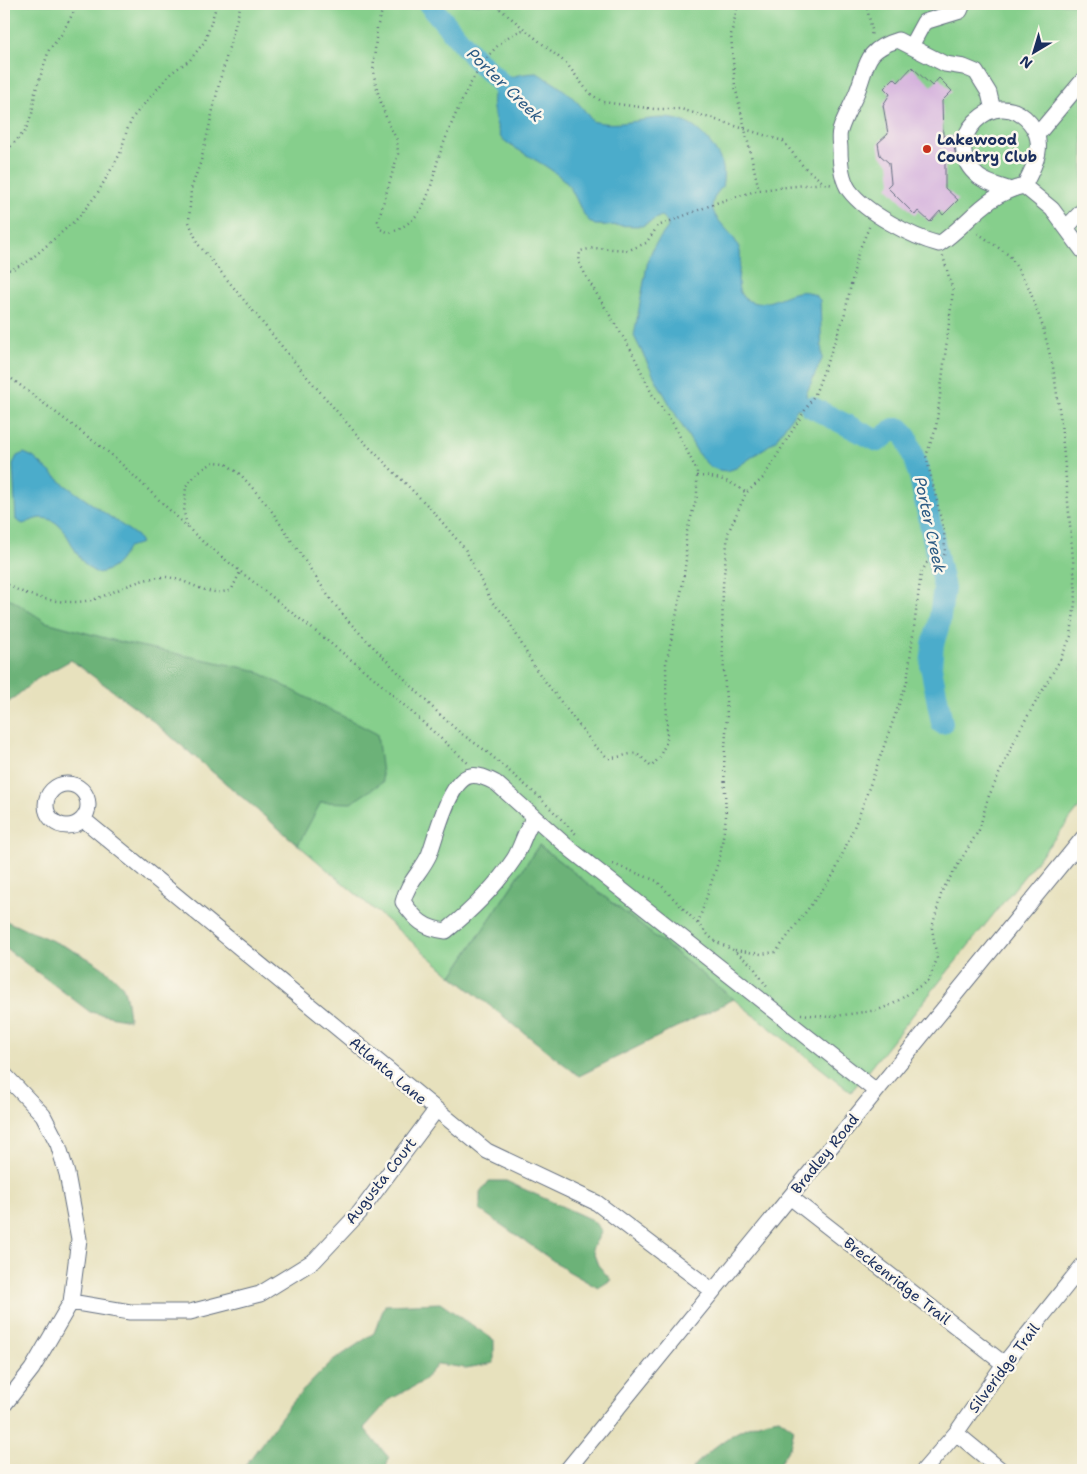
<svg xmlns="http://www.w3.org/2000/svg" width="1087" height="1474" viewBox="0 0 1087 1474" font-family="'Shantell Sans',sans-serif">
	<rect width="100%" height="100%" fill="#fbf7ec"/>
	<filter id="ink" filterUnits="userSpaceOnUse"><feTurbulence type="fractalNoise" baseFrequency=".02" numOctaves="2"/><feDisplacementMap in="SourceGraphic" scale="10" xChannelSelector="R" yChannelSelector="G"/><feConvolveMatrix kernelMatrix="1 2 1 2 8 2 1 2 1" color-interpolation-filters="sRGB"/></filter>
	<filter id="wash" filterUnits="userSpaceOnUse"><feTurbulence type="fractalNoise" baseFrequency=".0096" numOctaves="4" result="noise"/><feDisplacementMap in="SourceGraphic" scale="20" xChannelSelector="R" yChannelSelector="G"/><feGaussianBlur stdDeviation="1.12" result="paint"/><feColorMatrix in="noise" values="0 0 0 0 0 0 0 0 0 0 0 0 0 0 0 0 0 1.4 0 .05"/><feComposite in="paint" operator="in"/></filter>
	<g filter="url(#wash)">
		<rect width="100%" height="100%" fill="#e7e1bd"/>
		<path fill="#86cf8c" stroke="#507f75" d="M4 4H1083V803L851 1092 539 845 452 976 147 716 4 609Z"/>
		<path fill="#6cb278" stroke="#44706b" d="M4 595 46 622 116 641 254 670 377 734 383 782 351 803 321 802 298 845 147 716 71 660 37 679 4 706Z
			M539 845 734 999 579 1076 452 976Z
			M4 920C40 937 93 953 120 983 127 991 128 1010 129 1020L90 1012 4 947Z
			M489 1181H506L592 1220 602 1231 592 1249 598 1265 611 1280 598 1288 568 1271 480 1210V1193Z
			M440 1303 494 1340V1363L466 1368 438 1364 422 1382 389 1400 364 1428 389 1458 385 1470H242L292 1402 330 1363 374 1333 385 1305Z
			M779 1418 794 1429 790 1447 775 1470H691C714 1444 744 1423 779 1418Z"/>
		<path fill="#4caccb" stroke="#346e94" d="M537 73C562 87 576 97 592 121 636 133 673 95 711 144 722 160 726 167 722 187 695 215 733 225 740 251 743 267 728 295 752 302 776 309 800 277 820 300L822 359 806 394 808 402 805 407 797 409 775 441 736 468 727 471 718 470 709 466 699 455 656 380 634 336 648 260 654 246 668 227 667 221 661 216 642 226 595 225C580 218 577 193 565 181 546 163 521 154 501 138 486 96 487 75 537 73Z
			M24 453 33 457 65 485 137 536 141 543 128 547C120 561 114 571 97 573 69 560 72 519 41 518 36 518 29 522 23 524L16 520 13 464 17 456Z"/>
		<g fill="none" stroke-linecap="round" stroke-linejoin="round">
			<path stroke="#4caccb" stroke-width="22" d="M429 4 473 56 522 104
				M811 407 878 441 894 429H900L907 438 920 477 944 588 939 624 933 644 931 667 942 723"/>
		</g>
		<g id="blocks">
			<path fill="#d5b3dd" d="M912 67 932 86 939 78 952 91 942 101 943 136H957L954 147 956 156H945V188L958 200 943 215 940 211 930 222 918 211 915 215 887 187 891 183 889 163 880 155 878 143 888 134 883 105 890 94 884 88 894 78 898 82Z"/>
		</g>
	</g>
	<g filter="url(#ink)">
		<use href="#blocks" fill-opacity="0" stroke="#626d7f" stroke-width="1"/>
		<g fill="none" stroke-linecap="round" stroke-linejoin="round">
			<g stroke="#626d7f" stroke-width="17">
				<path id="minor" d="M911 46 924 22 960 11 963 4
					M993 110 989 93 976 72 964 67 945 64 898 40C864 50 868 64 857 92 852 105 844 117 840 131 838 136 840 144 840 149 840 163 841 178 849 190 866 213 912 237 939 244 969 224 985 194 1024 186L1052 209 1083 251
					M1037 135 1083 80
					M1008 189C999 186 987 183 979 177 935 143 996 81 1030 123 1047 144 1035 165 1024 186
					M1066 228 1083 210
					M46 805a21 21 0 1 1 42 0a21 21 0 1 1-42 0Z
					M534 818C525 830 522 846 514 859 496 886 471 911 446 931 423 928 416 920 403 902 407 883 421 872 429 855 436 837 449 780 470 776 479 774 488 779 496 783L570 849 876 1091
					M83 819 487 1151 597 1203 713 1291
					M4 1074 43 1115 58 1144 67 1174 79 1239 71 1302 32 1369 4 1405
					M790 1197 1004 1364
					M71 1302 130 1312H190L260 1294 315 1260 360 1212 436 1110
					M956 1433 1001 1470
					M567 1470 1083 838
					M924 1470 956 1433 1004 1364 1083 1265"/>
			</g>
			<path stroke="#626d7f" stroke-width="2.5" stroke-dasharray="1 4" stroke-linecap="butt" d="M241 4 220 80 201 161 191 189 189 222 198 244 302 371 359 437 430 508 465 549 492 602 506 616 535 668 594 745 608 758C633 757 632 745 651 767L659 758 667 741 666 664 682 588 686 560V535L697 496V471L674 425 652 394 631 350 587 278 579 262 580 251 594 248 629 250 646 243 658 226 719 202 759 190 824 183
				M384 4 377 28 373 71 379 97 388 123 397 140 398 154 378 221 380 229 390 233C402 228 412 222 420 211 431 194 434 172 440 153 454 117 482 41 523 30
				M500 4V9L567 64 589 93 603 102 654 109H681L783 141 803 166 824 183 833 185
				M738 4 731 35 735 86 759 190
				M866 4 872 30 871 36
				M4 154 25 131 32 114 35 93 49 50 61 35 78 4
				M4 269 11 270 29 261 78 218 97 194 120 154 127 130 133 117 171 73 190 60 205 41 217 4
				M4 373 113 456 202 541 374 678 469 764
				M697 476C715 476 732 481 746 493
				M187 525 184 513 186 486 198 472 214 462 225 463 241 475 269 507 331 600 350 623 433 708 459 732 486 751 538 796 578 836
				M4 582C26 598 68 607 95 599 116 592 137 579 160 577 186 575 207 601 232 589L240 572
				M613 864 657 881 713 940 733 950 752 965 767 987
				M698 923 720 856 726 817 724 766 727 715 722 643 723 585 728 533 746 493 763 478 815 394 844 317 858 253 870 225
				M735 950 761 954 776 952 834 874 860 813 907 682 921 573 927 563 943 557 945 553 944 531 926 456 936 428 953 291 943 256
				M801 1014 829 1017 878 1010 893 1004 929 980 937 959 932 928 942 891 979 830 988 798 1019 731 1060 660 1071 636 1076 594 1061 422 1053 367 1043 327 1029 288 1010 256 975 231"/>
			<use href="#minor" stroke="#fff" stroke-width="15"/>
		</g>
	</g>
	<circle fill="#c8321e" stroke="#fbf7ec" stroke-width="2" cx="927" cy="149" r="5"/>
	<g text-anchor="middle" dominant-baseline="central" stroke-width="5" stroke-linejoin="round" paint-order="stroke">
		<g font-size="15" font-weight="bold" fill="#1b2f5e" stroke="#fbf7ec" text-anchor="start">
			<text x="937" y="140">Lakewood<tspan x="937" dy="17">Country Club</tspan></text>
		</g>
		<g font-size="15" fill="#1b2f5e" stroke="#fbf7ec">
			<text transform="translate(388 1071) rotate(40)">Atlanta Lane</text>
			<text transform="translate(825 1154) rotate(-51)">Bradley Road</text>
			<text transform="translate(381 1181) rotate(-52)">Augusta Court</text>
			<text transform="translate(897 1281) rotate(38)">Breckenridge Trail</text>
			<text transform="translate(1004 1368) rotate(-53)">Silveridge Trail</text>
		</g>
		<g font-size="16" font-style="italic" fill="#2c5b84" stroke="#fbf7ec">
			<text transform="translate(505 85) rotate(44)">Porter Creek</text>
			<text transform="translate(930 525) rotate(78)">Porter Creek</text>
		</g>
	</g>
	<rect width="1087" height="1474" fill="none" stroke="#fbf7ec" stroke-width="20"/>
	<g transform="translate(1034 52) rotate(218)" stroke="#fbf7ec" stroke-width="4" paint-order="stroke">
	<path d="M0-4L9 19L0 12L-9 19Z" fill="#1b2f5e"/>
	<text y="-8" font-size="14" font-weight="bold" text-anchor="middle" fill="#1b2f5e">N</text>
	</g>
</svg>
